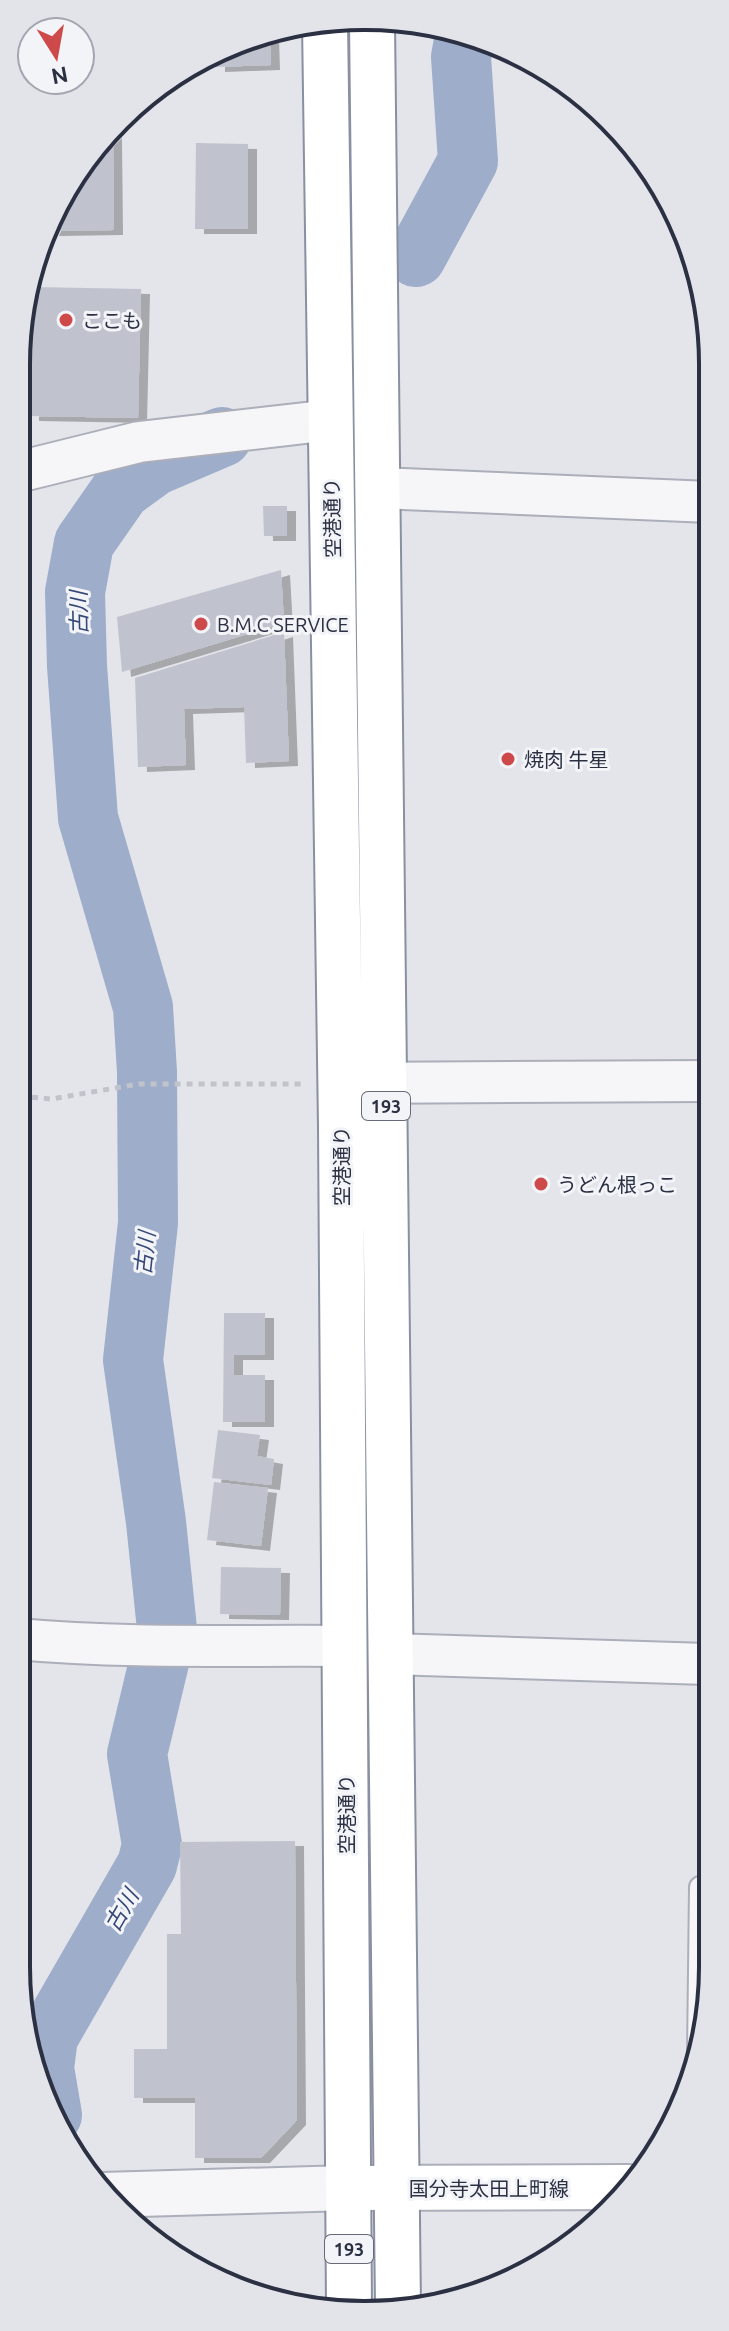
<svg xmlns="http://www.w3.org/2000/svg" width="729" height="2331" viewBox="0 0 729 2331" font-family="Ubuntu,'Noto Sans JP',sans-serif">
	<defs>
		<filter id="shadow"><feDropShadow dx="9" dy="5" stdDeviation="0" flood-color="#0004"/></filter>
	</defs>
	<rect width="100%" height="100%" fill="#e3e5eb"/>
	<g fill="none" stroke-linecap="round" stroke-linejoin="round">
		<path stroke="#9eadca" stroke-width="10" d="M116 465 154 466"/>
		<path stroke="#9eadca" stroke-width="60" d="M416 257 468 161 461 57 465 35
			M52 2115 44 2068 48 2037 147 1865 152 1845 137 1754 167 1629 156 1522 133 1360 148 1223 147 1072 143 1007 88 818 77 666 75 592 84 543 121 490 154 466 222 437"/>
	</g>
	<path fill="#c0c3ce" filter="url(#shadow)" d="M270 34 271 65 216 67V56Z
		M113 133 114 230 50 231 75 171Z
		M196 143 248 144V229H195Z
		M33 287 141 289 138 418 30 416Z
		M263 506H287V536H264Z
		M281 570 284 623 122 672 117 617Z
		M284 632 289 761 246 763 244 707 184 709 186 765 138 767 135 678Z
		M224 1313H265V1355H234V1375H265V1422H223Z
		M218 1430 260 1435 257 1456 274 1459 271 1485 212 1478Z
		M214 1482 268 1488 261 1546 207 1540Z
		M221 1567 281 1568 280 1615 220 1614Z
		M295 1841 297 2120 261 2158H195V2098H134V2049H167V1934H181L180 1842Z"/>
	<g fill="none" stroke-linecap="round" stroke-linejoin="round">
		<g stroke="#acafb9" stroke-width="24">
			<path id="service" d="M698 2054 700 1887H707"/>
		</g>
		<g stroke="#acafb9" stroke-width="44">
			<path id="minor" d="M22 471 139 442 331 420
				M379 488 710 502
				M352 1083 708 1081
				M17 1639C127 1649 235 1645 345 1646
				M390 1654 707 1664"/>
		</g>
		<g stroke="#acafb9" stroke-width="48">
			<path id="tertiary" d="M102 2195 348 2188"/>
		</g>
		<g stroke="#acafb9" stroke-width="48">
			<path id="secondary" d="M348 2188 629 2187"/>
		</g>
		<g stroke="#8a90a1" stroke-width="48">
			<path id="trunk" d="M325 23 341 1127 349 2310
				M372 23 398 2307"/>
		</g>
		<path stroke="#c1c3ca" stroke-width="5" stroke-dasharray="6 6" stroke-linecap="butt" d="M20 1096 51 1099 139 1084H305"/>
		<use href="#service" stroke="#f6f6f9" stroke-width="20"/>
		<use href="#minor" stroke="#f6f6f9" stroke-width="40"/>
		<use href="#tertiary" stroke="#f6f6f9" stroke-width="44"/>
		<use href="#secondary" stroke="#fff" stroke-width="44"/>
		<use href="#trunk" stroke="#fff" stroke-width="44"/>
	</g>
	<g fill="#ce4a4a" stroke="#f3f4f8" stroke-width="3">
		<circle cx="66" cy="320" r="8"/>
		<circle cx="201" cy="624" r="8"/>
		<circle cx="508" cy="759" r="8"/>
		<circle cx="541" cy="1184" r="8"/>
	</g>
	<g text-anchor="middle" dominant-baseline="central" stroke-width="6" stroke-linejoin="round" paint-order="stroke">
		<g fill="#f3f4f8" stroke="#676b79" stroke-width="2">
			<rect x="362" y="1092" width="48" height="28" rx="6"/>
			<rect x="325" y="2235" width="48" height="28" rx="6"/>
		</g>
		<g font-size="18" font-weight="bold" fill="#2b3043">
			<text x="386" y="1106">193</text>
			<text x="349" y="2249">193</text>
		</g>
		<g font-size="20" fill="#2b3043" stroke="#f3f4f8" text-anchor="start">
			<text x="82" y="320">ここも</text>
			<text x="217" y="624">B.M.C SERVICE</text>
			<text x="524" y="759">焼肉 牛星</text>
			<text x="557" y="1184">うどん根っこ</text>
		</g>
		<g font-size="20" fill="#2b3043" stroke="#f3f4f8">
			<text transform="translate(332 518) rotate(-91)">空港通り</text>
			<text transform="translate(341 1166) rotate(-90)">空港通り</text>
			<text transform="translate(346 1814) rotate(-90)">空港通り</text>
			<text x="489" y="2188">国分寺太田上町線</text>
		</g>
		<g font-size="22" font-style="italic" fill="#354877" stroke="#f3f4f8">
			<text transform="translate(78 613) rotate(-91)">古川</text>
			<text transform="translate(144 1253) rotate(-84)">古川</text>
			<text transform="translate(121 1910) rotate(-60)">古川</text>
		</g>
	</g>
	<path d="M0 0H729V2331H0ZM364 30H365A334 334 0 0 1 699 364V1967A334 334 0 0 1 365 2301H364A334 334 0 0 1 30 1967V364A334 334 0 0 1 364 30Z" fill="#e3e4ea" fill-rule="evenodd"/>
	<path fill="none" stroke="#2b3043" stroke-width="4" d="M364 30H365A334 334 0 0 1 699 364V1967A334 334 0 0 1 365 2301H364A334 334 0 0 1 30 1967V364A334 334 0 0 1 364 30Z"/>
	<g transform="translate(56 56) rotate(169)"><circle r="38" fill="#f3f4f8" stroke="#a3a6b0" stroke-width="2"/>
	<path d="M0-6L14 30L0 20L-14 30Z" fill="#ce4a4a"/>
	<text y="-12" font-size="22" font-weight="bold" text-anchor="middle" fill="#2b3043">N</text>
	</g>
</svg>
